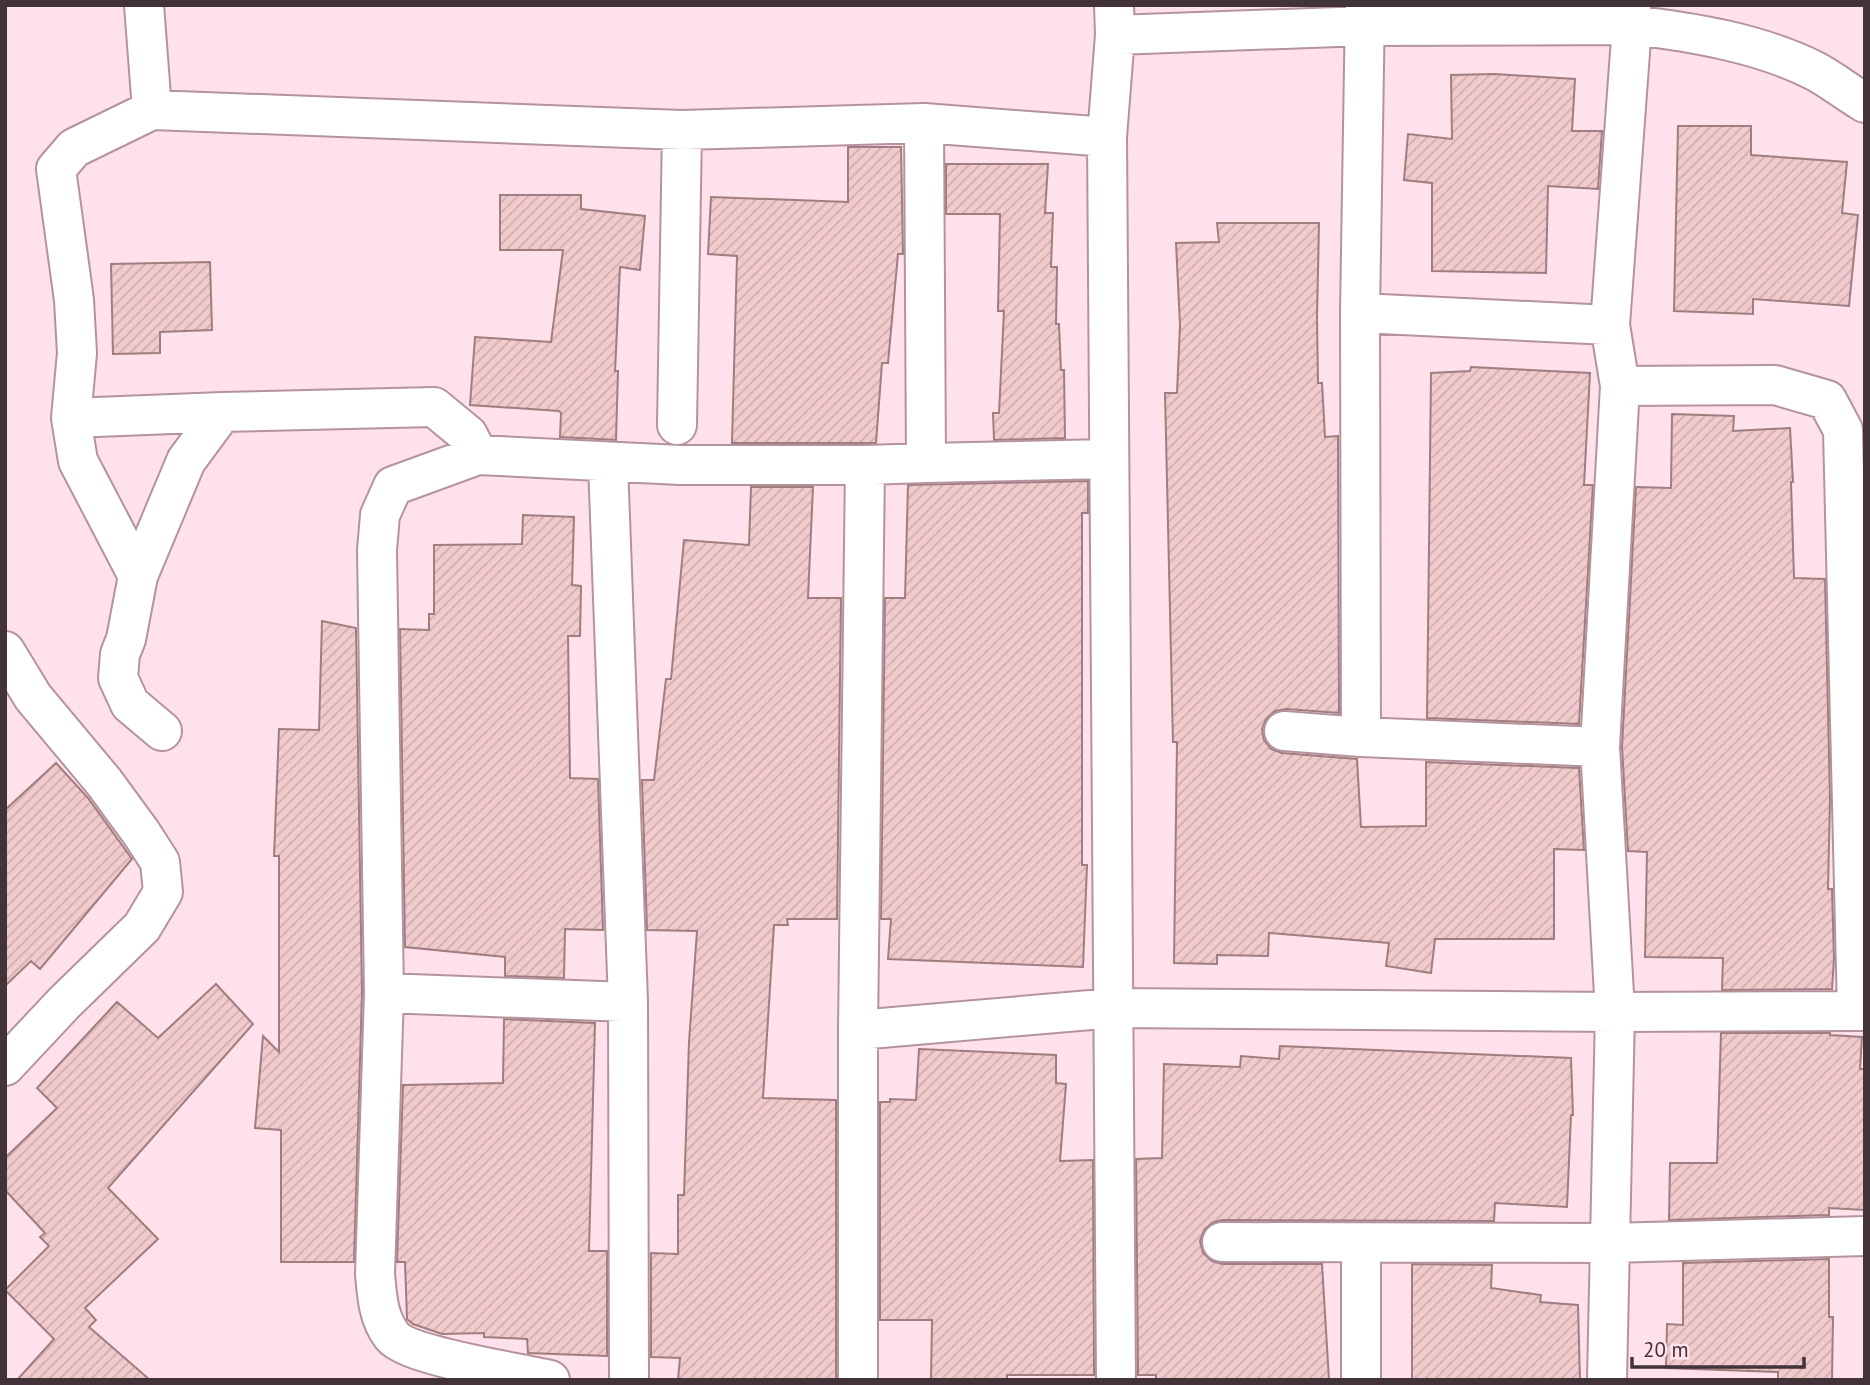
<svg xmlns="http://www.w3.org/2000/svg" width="1870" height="1385" viewBox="0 0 1870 1385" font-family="'PT Sans',sans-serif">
	<defs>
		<pattern id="building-hatch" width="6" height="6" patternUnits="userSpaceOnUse" patternTransform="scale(1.75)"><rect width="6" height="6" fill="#f0cacc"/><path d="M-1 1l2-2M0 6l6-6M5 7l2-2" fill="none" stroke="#cfaeb0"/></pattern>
	</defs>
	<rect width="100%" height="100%" fill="#ffe1eb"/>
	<path fill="url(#building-hatch)" stroke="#a07d7e" stroke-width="2" d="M1495 74 1575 79 1572 131H1602L1598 189 1548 186 1546 273 1432 271V183L1404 180 1408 134 1452 139 1451 75Z
		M1678 126H1751V155L1847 162 1842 213 1858 215 1849 306 1753 299V314L1674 311Z
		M848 147H901L903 254H898L888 363H882L876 443H732L737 256 708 254 711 197 848 202Z
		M946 164H1048L1045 213H1053L1051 267H1057L1056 324H1059L1061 370H1064L1065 438 994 440 993 413H999L1004 311H998L1000 214H946Z
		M500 195H581V209L645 216 640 270 620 267 615 371H618L616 440 560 437 561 413 559 411 470 405 475 337 551 342 563 250H500Z
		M1217 223H1319L1317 318 1318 383H1322L1325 437 1338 436V444L1339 713 1286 709 1275 711 1266 719 1262 729 1264 740 1271 749 1282 753 1357 759 1361 827 1426 826V762L1579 768 1584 850 1554 849V939H1435L1431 973 1386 966 1389 943 1269 933 1268 956 1217 955V964L1174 963 1177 742H1173L1165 393H1177L1180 325 1176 243 1219 242Z
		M210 262 212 330 160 332V353L113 354 111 264Z
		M1471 367 1590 373 1584 485H1593L1579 724 1427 718 1431 373 1470 371Z
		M1672 414 1734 416 1733 431 1790 428 1793 482H1791L1794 578 1825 579 1830 799 1828 889H1832L1834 959 1832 989 1722 990 1723 958 1645 957 1647 852 1628 851 1622 747 1636 487 1671 488Z
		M1088 481V513H1082V865H1087L1083 967 888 959 891 919H881L885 598H905L908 485Z
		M751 487H813L808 598H841L837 919H787L788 925H774L763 1098 836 1100V1380H678L680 1358 651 1357V1253L678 1254V1195H684L689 1042 697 931 647 930 642 780H654L666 679H671L684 540 749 545Z
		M523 515 574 517 572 585 581 586 580 636H568L570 778 598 779 603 930 565 929 564 978 505 976V957L405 947 400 629 429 630V614H434V545L522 544Z
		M322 621 356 628 362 993 354 1262H281V1130L255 1128 263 1036 279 1052V856H274L279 729 319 730Z
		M56 763 88 798 132 859 40 969 31 961 5 986V810Z
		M216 984 253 1024 108 1188 158 1239 85 1308 96 1320 89 1327 150 1380H17L54 1339 5 1290 49 1246 40 1237 45 1233 5 1190V1158L57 1108 37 1088 117 1002 158 1038Z
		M504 1019 595 1023 589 1251H607V1356L528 1353 527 1339 484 1337V1333L442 1334 413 1324 407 1319 405 1262H397L403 1085 503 1083Z
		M1721 1033H1830V1035L1862 1037 1860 1069H1865V1210L1829 1208V1215L1669 1220 1670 1163H1717Z
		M1280 1046 1571 1058 1573 1115H1571L1567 1207 1495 1203 1494 1221 1222 1220 1212 1223 1204 1230 1200 1241 1203 1253 1212 1261 1222 1264H1322L1329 1380H1156V1375H1138L1136 1159 1162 1158 1164 1064 1240 1067 1241 1056 1279 1059Z
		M919 1049 1056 1055V1083L1066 1084 1060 1161 1093 1160 1094 1375H1007V1380H931L932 1320H880V1102H890V1099L916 1100Z
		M1829 1259V1317H1833L1832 1380H1778V1372L1666 1368 1667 1324 1683 1325V1263Z
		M1412 1264 1492 1265 1491 1288 1541 1295 1540 1302 1578 1305 1580 1380H1412Z"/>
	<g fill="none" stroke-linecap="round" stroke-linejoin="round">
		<g stroke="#b5939e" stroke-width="42">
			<path id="street" d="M144 5 152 110
				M1114 5 1115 35 1107 137 1116 1380
				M1115 35 1365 26 1632 25C1692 32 1760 43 1815 71 1832 80 1848 93 1865 103
				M1360 313 1610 325 1620 386 1600 747 1615 1012 1607 1380
				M1610 325 1632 25 1631 5
				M1620 386 1775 385 1827 400 1843 430 1857 1011
				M71 418 222 412
				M677 425 682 130
				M608 463 628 1002 629 1380
				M926 463 1108 459
				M865 465 926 463 924 123
				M138 576 78 461 71 418 77 353 74 300 56 169 74 148 152 110 682 130 924 123 1107 137
				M5 651 33 697 104 782 142 834 160 862 163 892 142 927 64 1003 5 1066
				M162 731 130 704 118 678 120 654 126 639 138 576 186 461 222 412 434 407 468 435 478 455
				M1284 731 1361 737 1600 747
				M1361 737 1360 313 1365 5
				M384 993 628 1002
				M858 1030 1114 1008 1615 1012 1865 1011
				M1222 1242 1611 1243 1865 1236
				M1361 1244V1380
				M550 1380C521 1373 408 1356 392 1336 378 1318 377 1296 375 1274L384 993 377 550 380 515 393 486 478 455 680 465H865L858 1030V1380"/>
		</g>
		<use href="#street" stroke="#fff" stroke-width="38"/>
	</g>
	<rect width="1870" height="1385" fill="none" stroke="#413337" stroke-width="14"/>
	<path d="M1632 1357v10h172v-10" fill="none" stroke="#413337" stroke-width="3.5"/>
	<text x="1643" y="1357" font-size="21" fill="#413337" stroke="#ffe1eb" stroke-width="5" paint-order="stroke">20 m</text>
</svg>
